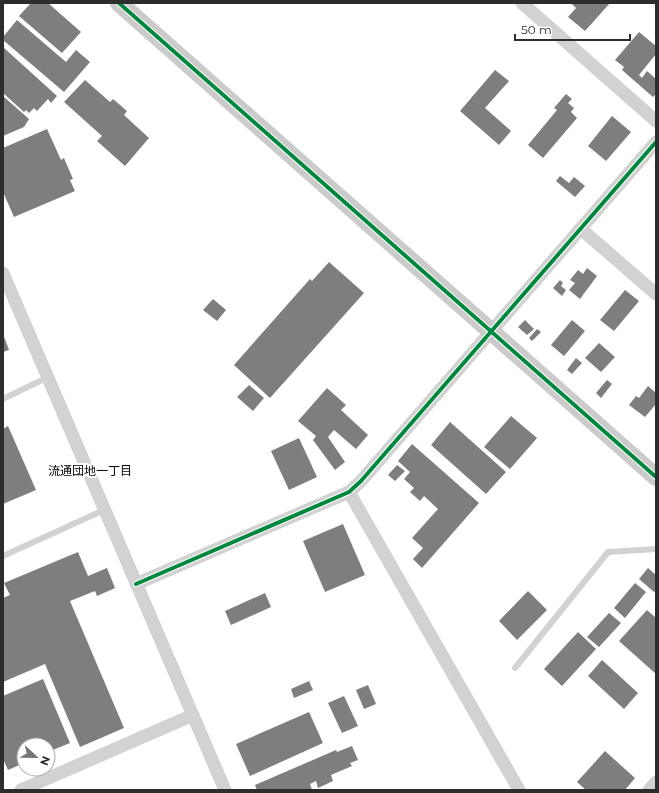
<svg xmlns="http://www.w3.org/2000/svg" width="659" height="793" viewBox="0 0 659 793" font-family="Montserrat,'Noto Sans JP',sans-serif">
	<rect width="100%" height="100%" fill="#fff"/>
	<path fill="#7e7e7e" d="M31 3H48L81 32 62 53 19 16Z
		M573 3H610L585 31 568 17 576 8 572 4Z
		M17 20 66 62 76 50 90 62 64 92 3 40V37Z
		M639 32 656 46V54L639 75 642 78 647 71 656 79V94L653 97 622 70 624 67 615 60Z
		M3 47 57 96 51 103 48 99 37 111 34 108 29 113 26 110 24 112 3 93Z
		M495 70 509 81 485 108 511 131 499 145 460 111Z
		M85 80 110 102 113 99 127 111 124 115 149 138 125 166 97 141 102 136 64 102Z
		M566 94 572 99 568 103 574 108 571 112 577 118 543 158 528 145 557 110 554 108Z
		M3 96 29 119 24 127 3 136Z
		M612 116 631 132 606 161 588 146Z
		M47 129 61 160 64 158 73 179 70 180 75 191 14 217 3 192V148Z
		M560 176 569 183 574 177 585 186 575 197 556 181Z
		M329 262 364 293 270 398 234 365 310 279 312 281Z
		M587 268 597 276 580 299 569 290 575 283 570 280 578 270 583 274Z
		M560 280 563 283 561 286 566 290 562 296 553 288Z
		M625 290 639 301 614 331 600 320Z
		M213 299 226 310 217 321 203 310Z
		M525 320 534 329 527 335 518 327Z
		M572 320 585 331 564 356 551 345Z
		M537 329 541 332 532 341 529 338Z
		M3 334 9 350 3 352Z
		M599 343 615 357 601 372 585 358Z
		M576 358 582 363 572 374 567 370Z
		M607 380 612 384 601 398 596 393Z
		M249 385 264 398 253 411 237 397Z
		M648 386 656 393V404L645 417 629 405 636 396 639 398Z
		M327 388 346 405 341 410 368 435 356 449 334 430 328 437 345 462 335 470 313 440 316 436 298 421Z
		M511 416 537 438 510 469 484 447Z
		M450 422 506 472 486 494 431 445Z
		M8 426 36 490 3 504V429Z
		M299 438 317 477 289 490 271 451Z
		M412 444 479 503 422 568 413 559 423 548 412 538 438 509 424 496 420 501 410 492 414 488 404 479 410 472 398 461Z
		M397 465 405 471 395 481 388 475Z
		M343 524 365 575 325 592 303 541Z
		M78 552 88 576 107 568 115 588 97 596 95 591 70 601 124 728 80 747 45 664 3 682V598L10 595 4 583Z
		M648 568 656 575V590L654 592 639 579Z
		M635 583 646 592 625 618 614 608Z
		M528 591 547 610 517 640 499 621Z
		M265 593 271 607 231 625 225 611Z
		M647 610 656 618V674L619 641Z
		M609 613 621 623 599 647 587 637Z
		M578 632 596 649 562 686 544 669Z
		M602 660 638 693 624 709 588 676Z
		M43 679 70 743 48 752V745H24V763L8 770 3 759V696Z
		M309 681 313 690 294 698 291 689Z
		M368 685 376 704 364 709 356 690Z
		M344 696 358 726 342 733 328 703Z
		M309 712 323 743 250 776 236 744Z
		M352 746 358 760 350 763 352 766 331 775 333 781 318 788 316 781 310 784 312 790H298V789L295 790H257L255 785 336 750 337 752Z
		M605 751 635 778 625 790H586L577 782Z"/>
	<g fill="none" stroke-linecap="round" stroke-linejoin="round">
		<path stroke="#d2d2d2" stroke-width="6" d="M3 399 48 377
			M3 556 104 510
			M515 668 608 552 656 549"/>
		<path stroke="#d2d2d2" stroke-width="13" d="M522 3 656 121
			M581 229 656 294
			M3 273 225 790
			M349 492 519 790
			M136 584 349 492 361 481 656 142
			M21 790 193 715
			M649 790 656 782"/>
		<path stroke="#cbcbcb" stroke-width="18" d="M119 3 656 477"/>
		<g stroke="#fff" stroke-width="6">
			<path id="cycleway" d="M119 3 656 477
				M136 584 349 492 361 481 656 142"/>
		</g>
		<use href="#cycleway" stroke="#00873e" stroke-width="4"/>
	</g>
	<g text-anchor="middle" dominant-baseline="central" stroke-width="4" stroke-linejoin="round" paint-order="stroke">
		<g font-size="12" fill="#000" stroke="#fff">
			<text x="90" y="470">流通団地一丁目</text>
		</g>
	</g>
	<rect width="659" height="793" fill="none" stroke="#2d2d2d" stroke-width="8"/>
	<g transform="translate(36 757) rotate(112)"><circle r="19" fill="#ffffff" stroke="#ababab"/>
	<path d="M0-3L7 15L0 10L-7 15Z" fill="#767676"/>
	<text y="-6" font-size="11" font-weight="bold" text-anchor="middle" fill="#2d2d2d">N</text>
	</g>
	<path d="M515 34v6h115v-6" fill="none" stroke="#2d2d2d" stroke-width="2"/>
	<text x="521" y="34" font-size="12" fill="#2d2d2d" stroke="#ffffff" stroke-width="3" paint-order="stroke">50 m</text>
</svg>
